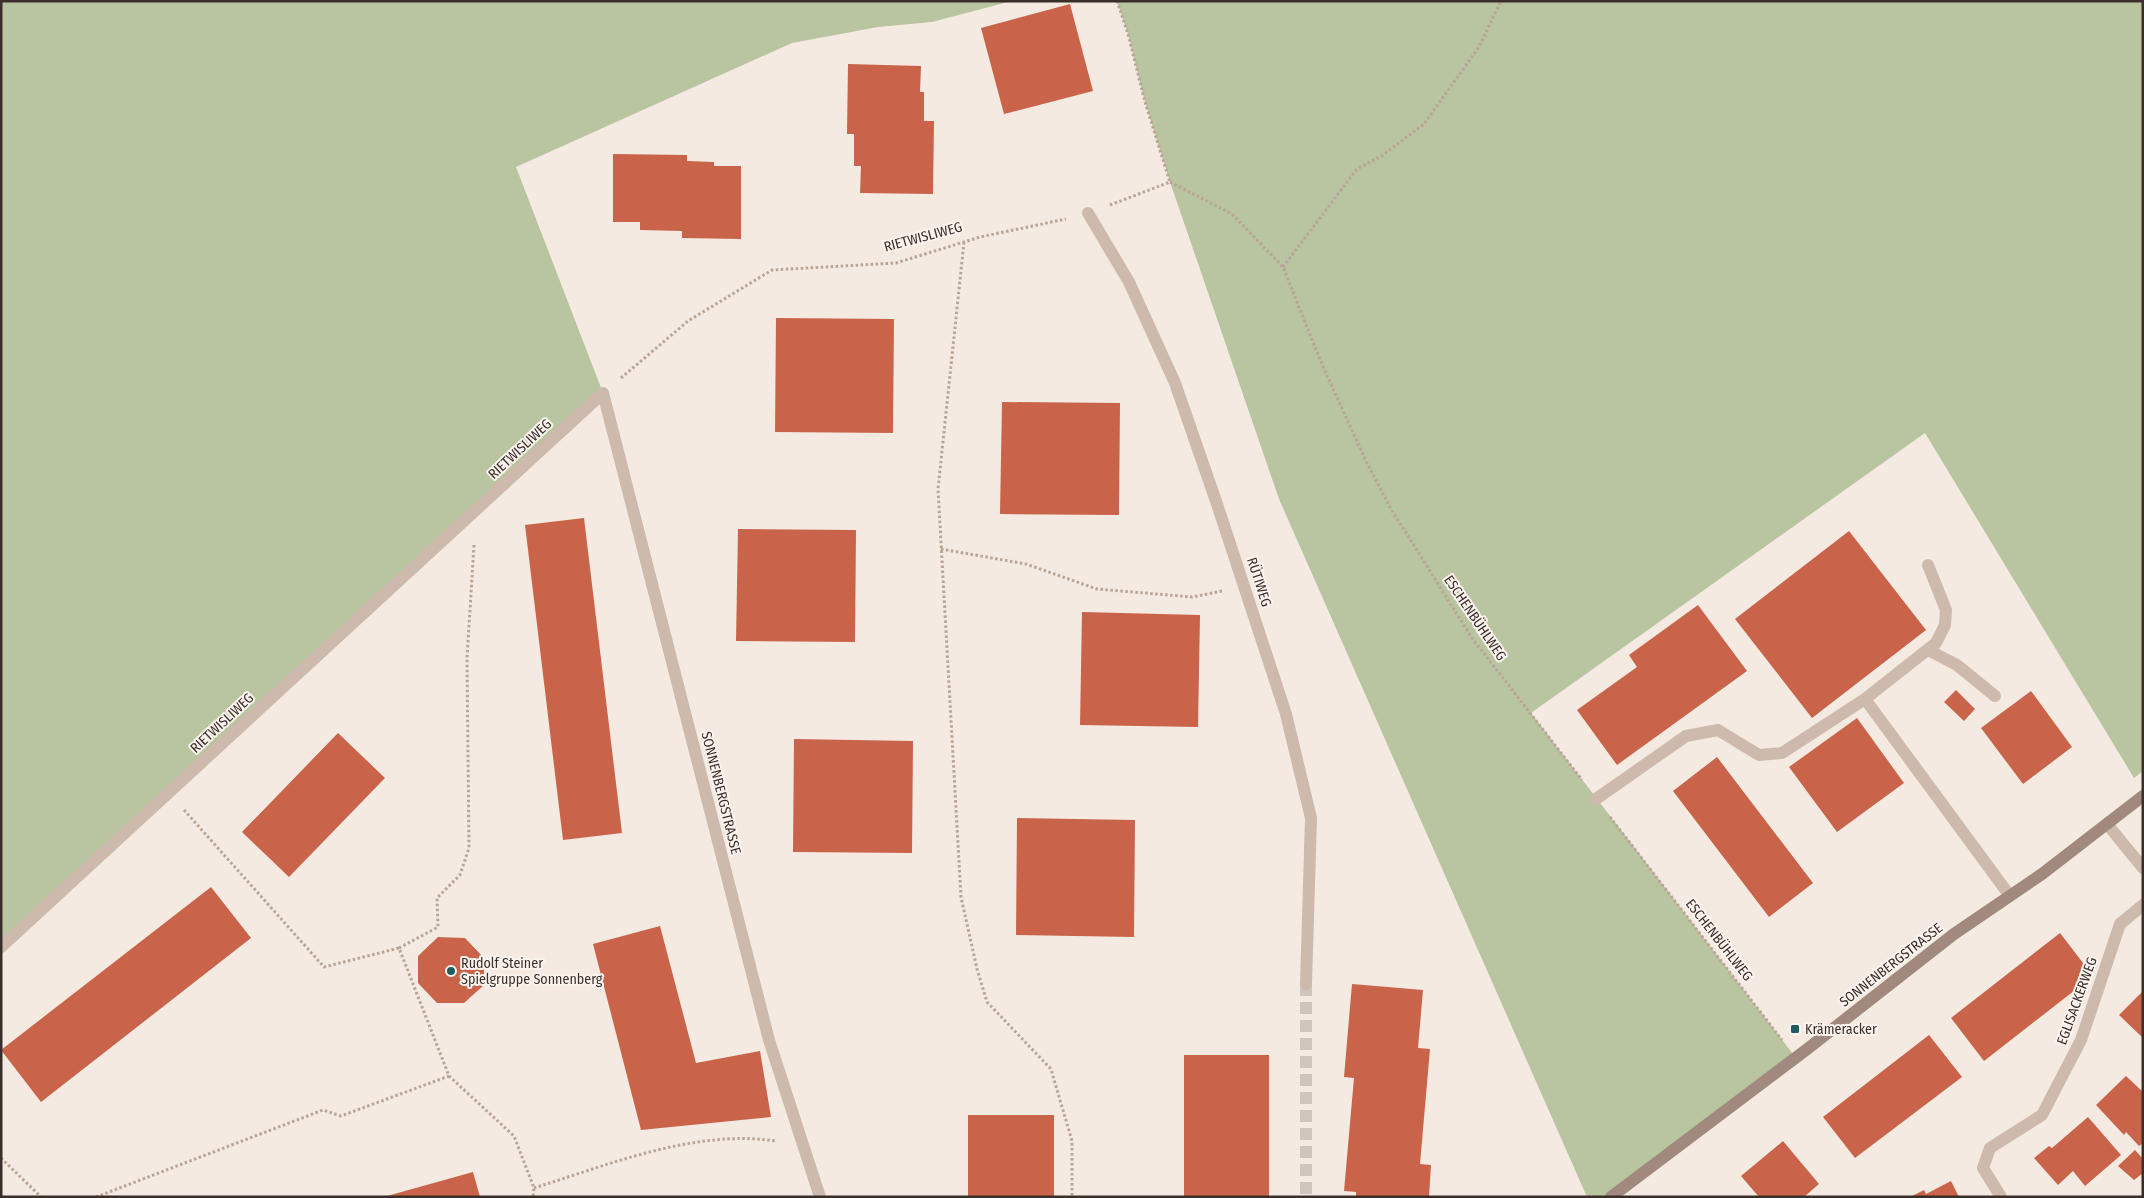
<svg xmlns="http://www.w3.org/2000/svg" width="2144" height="1198" viewBox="0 0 2144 1198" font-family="'Fira Sans Condensed',sans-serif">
	<rect width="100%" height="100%" fill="#f4eae1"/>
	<path fill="#b9c4a0" d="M1 1H1012L932 22 878 27 792 43 516 167 603 393 1 947Z
		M1117 1H2143V771L2134 778 1925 433 1531 713 1796 1058 1611 1197H1587L1279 499 1170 182 1145 102 1128 34Z"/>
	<path fill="#c9644a" d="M1070 4 1093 91 1004 114 981 28Z
		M848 64 921 66 920 92H924V121H934L933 194 860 193 861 166H854V134H847Z
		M613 154 687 155V161L714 162V166H741V239L682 238V231L640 230V222H613Z
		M776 318 894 319 893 433 775 432Z
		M1002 402 1120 403 1119 515 1000 514Z
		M584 518 622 833 563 840 525 525Z
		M738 529 856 530 855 642 736 641Z
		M1849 531 1926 630 1812 718 1735 619Z
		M1698 605 1747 671 1617 765 1577 710 1637 667 1629 655Z
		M1082 612 1200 615 1198 727 1080 725Z
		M1956 690 1975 709 1964 721 1944 702Z
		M2031 691 2072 747 2023 784 1981 728Z
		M1857 718 1904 783 1837 832 1789 767Z
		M338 733 385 778 289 877 242 832Z
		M794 739 913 741 912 853 793 852Z
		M1717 757 1813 883 1769 917 1673 791Z
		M1017 818 1135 820 1134 937 1016 935Z
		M211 887 251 938 41 1102 1 1050Z
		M660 926 696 1063 760 1051 771 1117 641 1130 593 944Z
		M2060 933 2093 976 1984 1061 1951 1018Z
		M438 937 465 938 484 958V985L464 1003H437L418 983V956Z
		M1352 984 1423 990 1418 1048 1430 1049 1420 1164 1431 1165 1429 1197H1356V1192L1344 1191 1354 1078 1344 1077Z
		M2143 991V1038L2119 1015Z
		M1929 1035 1962 1077 1855 1158 1823 1117Z
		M1184 1055H1269V1197H1184Z
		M2126 1076 2143 1092V1143L2139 1146 2126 1132 2124 1135 2096 1105Z
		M968 1115H1054V1197H968Z
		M2088 1117 2121 1155 2085 1186 2073 1171 2058 1185 2034 1158 2049 1146 2052 1148Z
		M1783 1141 1819 1184 1804 1197H1759L1741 1176Z
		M2135 1150 2143 1159V1173L2134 1180 2118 1166Z
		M473 1172 480 1197H387V1196Z
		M1951 1181 1959 1197H1910L1924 1190 1926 1194Z"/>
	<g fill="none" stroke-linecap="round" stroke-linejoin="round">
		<path stroke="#cfc5bd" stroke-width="12" stroke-dasharray="12 6" stroke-linecap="butt" d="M1306 984V1197"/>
		<path stroke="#b9a496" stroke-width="3" stroke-dasharray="2.5 2.5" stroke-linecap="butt" d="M1117 1 1128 34 1145 102 1170 182
			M1170 182 1232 214 1283 267 1323 367 1367 463 1391 509 1472 638 1582 780
			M1110 205 1170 182
			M964 242 938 489 961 897 977 969 987 1002 1051 1069 1072 1141V1197
			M1283 267 1357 169 1383 155 1424 124 1479 47 1501 1
			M621 378 688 321 772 270 896 263 980 237 1066 219
			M941 549 1026 564 1097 589 1192 597 1222 591
			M184 810 324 967 399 948 449 1076 514 1136 534 1188 533 1197
			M1610 817 1782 1040
			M399 948 438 927 437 898 460 875 469 848 467 658 474 545
			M1 1158 41 1197
			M534 1188C611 1164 695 1129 776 1141
			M96 1197 323 1110 341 1116 449 1076"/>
		<path stroke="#cdbaac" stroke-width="12" d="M1928 650 1957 665 1995 696
			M1865 699 1936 643 1945 625 1946 610 1928 565
			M1596 799 1686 736 1718 730 1759 755 1782 753 1865 699 2010 896
			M1 947 603 393 769 1040 820 1197"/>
		<path stroke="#cdbaac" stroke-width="12" d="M1088 213 1129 282 1175 383 1217 504 1286 714 1311 818 1306 984
			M2107 824 2143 868
			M2001 1197 1983 1168 1990 1148 2042 1115 2081 1040 2120 924 2143 905"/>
		<path stroke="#a1897d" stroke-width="12" d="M1611 1197 1806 1050 1954 934 2042 874 2143 796"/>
	</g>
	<g fill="#1e5c5e" stroke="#fbf4ee" stroke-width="2">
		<circle cx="451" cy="971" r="5"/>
		<rect x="1790" y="1024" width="10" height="10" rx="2.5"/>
	</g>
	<g text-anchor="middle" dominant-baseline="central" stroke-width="4" stroke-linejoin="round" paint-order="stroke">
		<g font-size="14" fill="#3b2f2b" stroke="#fbf4ee">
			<text transform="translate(923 237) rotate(-15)">RIETWISLIWEG</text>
			<text transform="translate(520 449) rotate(-43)">RIETWISLIWEG</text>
			<text transform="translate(1259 582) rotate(72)">RÜTIWEG</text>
			<text transform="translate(1475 618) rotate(56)">ESCHENBÜHLWEG</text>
			<text transform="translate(222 723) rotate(-43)">RIETWISLIWEG</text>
			<text transform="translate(721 793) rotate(76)">SONNENBERGSTRASSE</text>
			<text transform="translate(1719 940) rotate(52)">ESCHENBÜHLWEG</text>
			<text transform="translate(1891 965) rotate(-38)">SONNENBERGSTRASSE</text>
			<text transform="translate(2077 1001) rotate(-70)">EGLISACKERWEG</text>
		</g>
		<g font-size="14" fill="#3b2f2b" stroke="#fbf4ee" text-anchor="start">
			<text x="461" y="963">Rudolf Steiner<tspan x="461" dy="16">Spielgruppe Sonnenberg</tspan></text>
			<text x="1805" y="1029">Krämeracker</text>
		</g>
	</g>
	<rect width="2144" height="1198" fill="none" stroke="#3b2f2b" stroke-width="5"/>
</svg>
